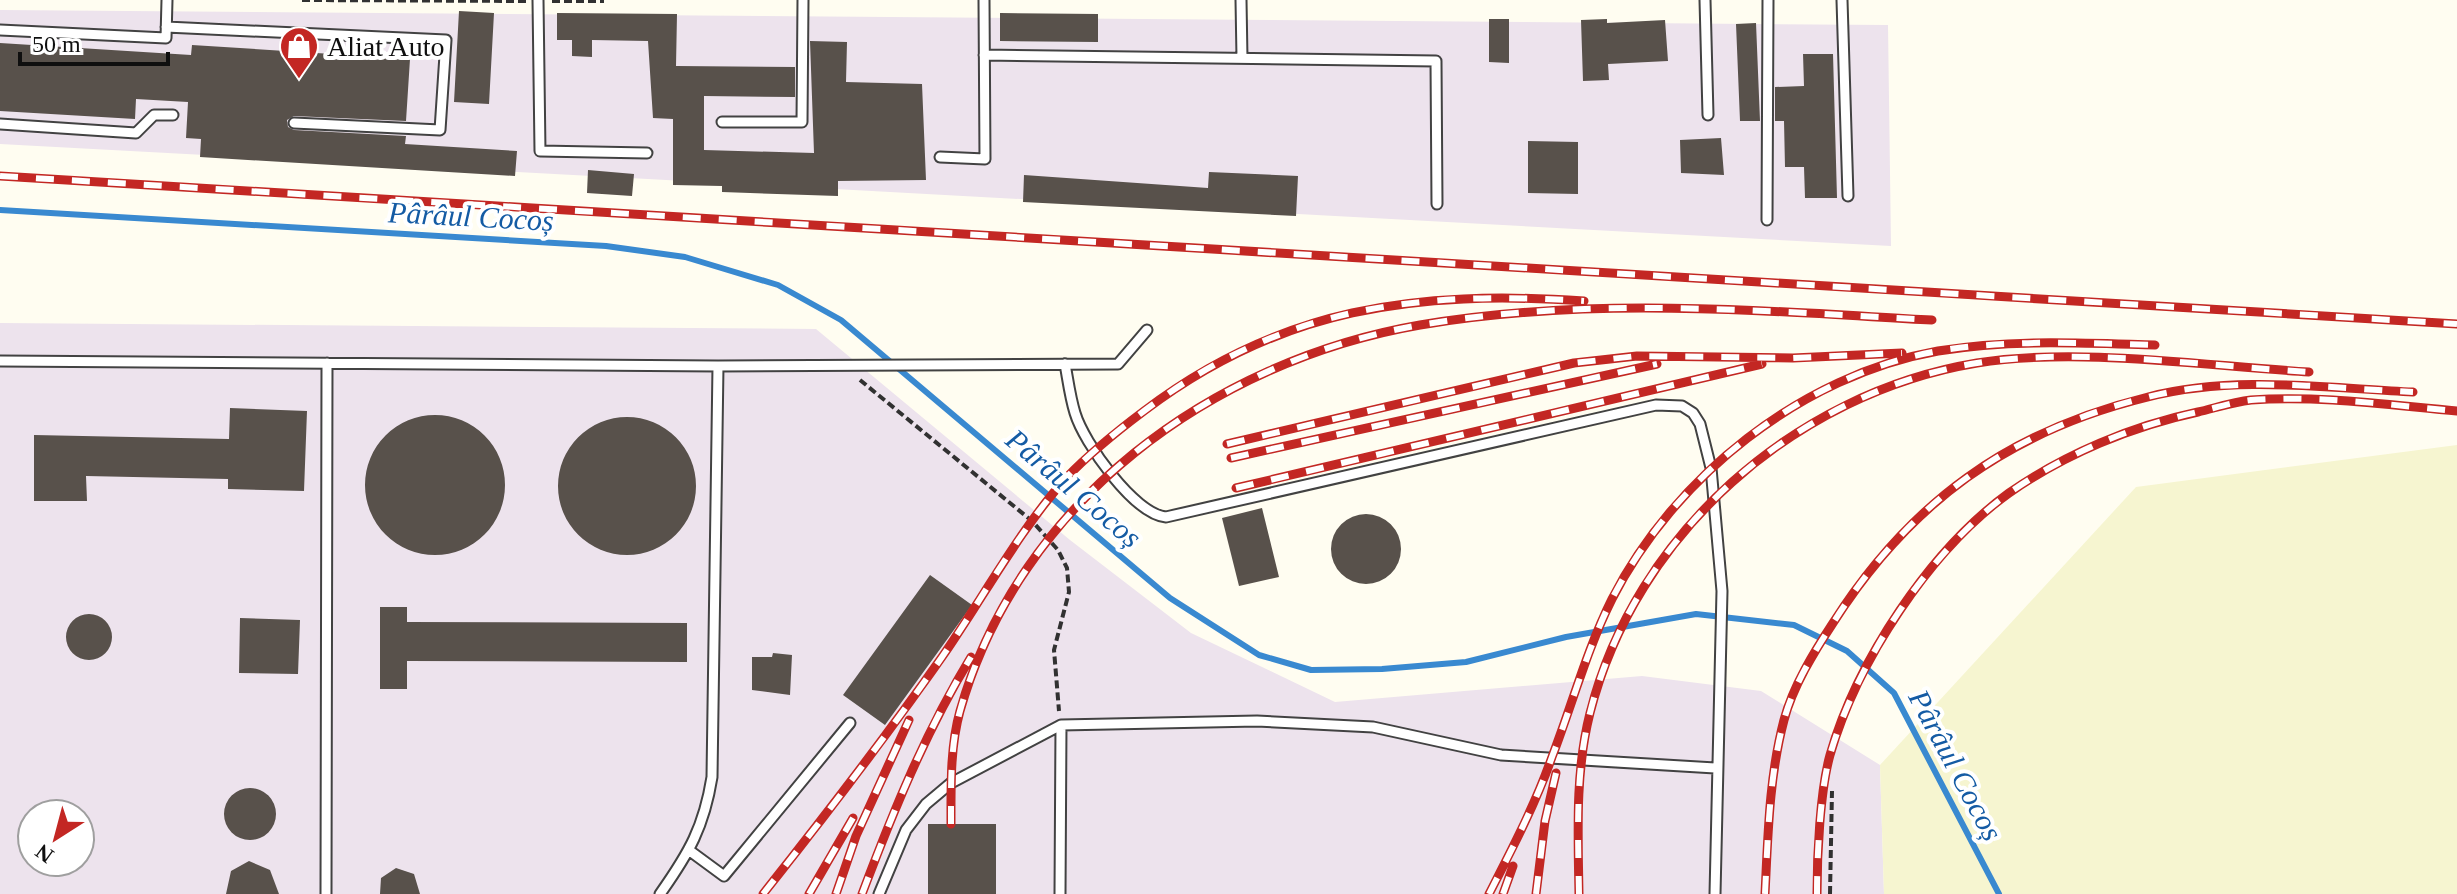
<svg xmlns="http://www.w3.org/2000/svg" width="2457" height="894" viewBox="0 0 2457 894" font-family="'Times New Roman',serif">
	<rect width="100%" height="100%" fill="#fffdf1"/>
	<path fill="#ede3ed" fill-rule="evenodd" d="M0 10 1888 25 1891 246 0 144Z
		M0 323 816 329 1070 540 1191 633 1335 702 1642 676 1761 691 1880 765 1884 894H0ZM32 814H80V862H32Z"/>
	<path fill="#f6f5d0" d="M2457 445V894H1884L1880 765 2136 487Z"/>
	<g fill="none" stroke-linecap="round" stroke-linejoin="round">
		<path stroke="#3989d0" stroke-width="6" d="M0 210 606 246 685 257 778 285 841 320 1170 598 1259 655 1311 670 1382 669 1466 662 1566 637 1696 614 1794 625 1847 651 1894 693 1999 894"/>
	</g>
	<path fill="#58514b" d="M459 11 494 13 489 104 454 102Z
		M557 13 677 14 676 66 795 67V97L704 96V150L814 153 810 41 847 42 846 82 922 84 926 180 838 181V196L722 192V186L673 185V119L653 118 648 41 592 40V57L572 56V40H557Z
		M1000 13 1098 14V42L1000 41Z
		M1489 19H1509V63L1489 62Z
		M1607 19V23L1665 20 1668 61 1608 64 1609 80 1583 81 1581 20Z
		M1756 23 1760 121H1740L1736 24Z
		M0 43 191 55 192 45 410 59 406 121 294 116 287 120 288 127 294 130 406 136 405 144 517 151 515 176 200 157 201 139 186 138 188 102 136 99 135 119 0 111Z
		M1803 54H1833L1837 198H1805L1804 167H1785L1784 121H1775V87L1804 86Z
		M1721 138 1724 175 1681 173 1680 140Z
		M1528 141 1578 142V194L1528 193Z
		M588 170 634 174 632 196 587 193Z
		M1209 172 1298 176 1296 216 1023 202 1024 175 1208 188Z
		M230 408 307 411 304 491 228 489V479L86 476 87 501H34V435L229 439Z
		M365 485a70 70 0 1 1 140 0a70 70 0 1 1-140 0Z
		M558 486a69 69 0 1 1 138 0a69 69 0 1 1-138 0Z
		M1262 508 1279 577 1239 586 1222 518Z
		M1331 549a35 35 0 1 1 70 0a35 35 0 1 1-70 0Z
		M930 575 972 605 885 725 843 695Z
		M380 607H407V622L687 623V662L407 661V689H380Z
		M66 637a23 23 0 1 1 46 0a23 23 0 1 1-46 0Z
		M240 618 300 620 298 674 239 673Z
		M773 653 792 655 790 695 752 690V657H772Z
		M224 814a26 26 0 1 1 52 0a26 26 0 1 1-52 0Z
		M928 824H996V894H928Z
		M249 861 270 870 279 894H226L231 871Z
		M396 868 414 874 420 894H380L381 878Z"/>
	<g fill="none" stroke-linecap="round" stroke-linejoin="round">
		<g stroke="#424242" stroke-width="13">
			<path id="service" d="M538 0 540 151 647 153
				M1241 0 1242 58
				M1705 0 1708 115
				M1842 0 1848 196
				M166 27 446 40 440 130 294 123
				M0 30 166 38 167 0
				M984 55 1436 61 1437 204
				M722 122H802L803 0
				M0 124 136 133 154 115H173
				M940 157 985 159 984 0
				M1767 220 1768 0
				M0 361 718 366 1118 364 1147 330
				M1065 364C1068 380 1070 397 1075 413 1084 443 1134 514 1166 517L1656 405 1682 406 1693 413 1700 424 1711 468 1722 591 1715 894
				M690 851 724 876 850 723
				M326 894 327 363
				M660 894C689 853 704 827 712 777L718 366
				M879 894 906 830 926 804 951 783 1061 725 1257 721 1373 727 1501 755 1715 768
				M1060 894 1061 725"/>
		</g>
		<path stroke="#313131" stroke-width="4" stroke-dasharray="8 4" stroke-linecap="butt" d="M302 0 527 1
			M552 1H604
			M860 380 1032 521 1058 550 1067 568 1069 592 1054 650 1059 711
			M1830 894 1832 791"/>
		<use href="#service" stroke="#fff" stroke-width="9"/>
		<g stroke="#c32723" stroke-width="9">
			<path id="rail" d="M0 176 2457 324
				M1227 444 1574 363 1637 356 1793 358 1902 353
				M1231 458 1657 364
				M1236 488 1762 364
				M951 824C951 786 950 747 960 711 1019 502 1212 361 1420 325 1590 296 1762 311 1932 320
				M763 894C825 816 885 738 942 657 983 598 1018 532 1066 478 1090 453 1116 432 1144 411 1281 307 1416 290 1584 301
				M809 894 853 818
				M836 894 856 836 909 720
				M862 894C893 812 925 733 971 657
				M1489 894C1512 849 1535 805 1552 757 1572 705 1587 649 1612 599 1674 477 1802 375 1938 351 2010 339 2082 343 2155 345
				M1503 894 1513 866
				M1536 894 1545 821 1556 773
				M1579 894C1578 834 1575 772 1590 713 1635 534 1795 393 1977 363 2077 347 2206 366 2309 372
				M1765 894C1768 835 1769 777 1784 720 1793 686 1814 652 1833 623 1910 502 2009 431 2148 397 2233 375 2326 388 2413 392
				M1817 894C1817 856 1820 791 1830 755 1857 661 1930 550 2009 493 2065 454 2132 426 2198 412 2215 408 2233 402 2251 400 2319 395 2389 405 2457 411"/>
		</g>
		<use href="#rail" stroke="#fff" stroke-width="6" stroke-dasharray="18" stroke-linecap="butt"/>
	</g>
	<defs>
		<g id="shop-pin" transform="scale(2)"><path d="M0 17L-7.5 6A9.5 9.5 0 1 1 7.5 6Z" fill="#c32723" stroke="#fff"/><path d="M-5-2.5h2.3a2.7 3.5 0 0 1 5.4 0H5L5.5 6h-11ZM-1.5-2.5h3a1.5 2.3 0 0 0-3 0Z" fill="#fff"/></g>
	</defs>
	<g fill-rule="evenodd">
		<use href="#shop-pin" x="299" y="46"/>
	</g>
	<g text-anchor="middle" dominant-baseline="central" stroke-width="8" stroke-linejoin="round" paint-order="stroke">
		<g font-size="28" fill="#0f0f0f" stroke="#fff" text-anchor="start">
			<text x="327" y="46">Aliat Auto</text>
		</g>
		<g font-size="30" font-style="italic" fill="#145ba4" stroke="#fff">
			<text transform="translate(471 216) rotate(3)">Pârâul Cocoș</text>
			<text transform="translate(1074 488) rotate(40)">Pârâul Cocoș</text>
			<text transform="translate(1956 765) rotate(62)">Pârâul Cocoș</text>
		</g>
	</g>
	<g transform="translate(56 838) rotate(216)"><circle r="38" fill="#ffffff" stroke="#9f9f9f" stroke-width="2"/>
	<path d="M0-6L14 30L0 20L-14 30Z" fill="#c32723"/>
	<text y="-12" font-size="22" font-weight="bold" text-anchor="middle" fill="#0f0f0f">N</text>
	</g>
	<path d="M20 52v12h148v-12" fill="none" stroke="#0f0f0f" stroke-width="4"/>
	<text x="32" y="52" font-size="24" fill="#0f0f0f" stroke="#ffffff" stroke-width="6" paint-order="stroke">50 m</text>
</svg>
